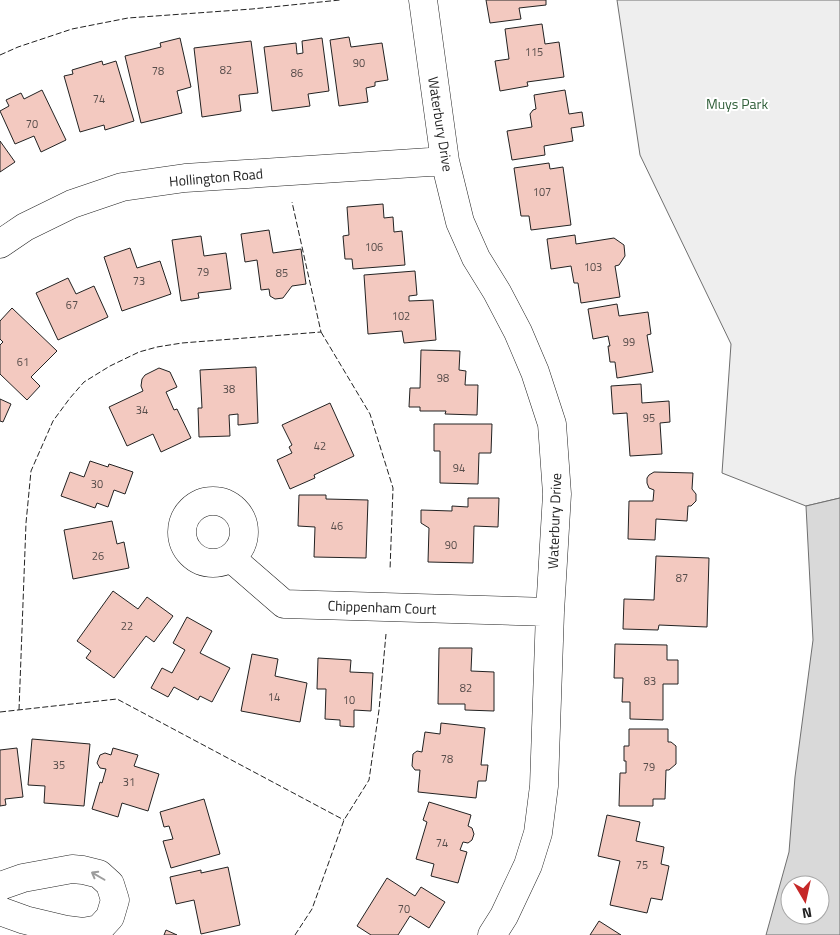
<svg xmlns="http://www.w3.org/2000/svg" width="840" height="935" viewBox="0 0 840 935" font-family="'Titillium Web',sans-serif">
	<rect width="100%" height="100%" fill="#fff"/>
	<path fill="#eee" stroke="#6f6f6f" d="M617 0H840V498L806 506 722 473 731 344 640 155Z"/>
	<path fill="#d9d9d9" stroke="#6f6f6f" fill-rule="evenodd" d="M840 498V935H766L789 852 795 777 813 640 806 506ZM790 885H820V915H790Z"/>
	<path fill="#f3c9c0" stroke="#222" d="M486 0H546V5L519 8 521 19 490 23Z
		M542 24 545 44 559 42 564 77 527 82 528 86 500 91 495 61 509 59 505 29Z
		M349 37 351 47 382 43 388 80 375 82V86L366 88 368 102 339 106 330 40Z
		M180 38 191 87 177 91 182 113 141 123 125 56 161 47 160 43Z
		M322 38 329 91 308 94 310 106 272 111 264 47 296 43 297 54 303 53 302 41Z
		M251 41 258 93 239 95 241 111 202 117 194 48Z
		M102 61 103 65 116 61 134 121 105 130 104 125 80 132 64 76 73 74 72 70Z
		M42 90 66 140 41 152 34 136 15 144 0 111 9 106 6 100 21 93 24 99Z
		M565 90 569 114 582 112 584 126 571 128 573 141 544 146 545 155 512 160 507 131 532 127 530 114 533 110 536 109 534 95Z
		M0 141 15 162 0 172Z
		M549 163 550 169 563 167 571 225 531 230 529 216H521L514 168Z
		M383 204 384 218 393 217 394 232 402 231 405 265 353 269 352 259H345L343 236 349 235 347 207Z
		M269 230 273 253 301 249 306 284 292 286 283 298 275 299 270 296 269 289 261 290 257 260 245 262 241 234Z
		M575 235 576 244 614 238 624 245 625 256 619 265 615 266 620 297 581 303 578 283H574L571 266 551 269 547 239Z
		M201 236 204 256 226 253 231 289 198 293 199 298 181 301 172 240Z
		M130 248 137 268 160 261 171 294 122 311 104 257Z
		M415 271 417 295 409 296V301L433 300 436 340 404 343 402 331 368 334 364 275Z
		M68 278 76 294 94 286 108 317 58 340 36 293Z
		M617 304 619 316 648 312 651 334 647 335 653 372 617 378 615 362H610L608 346H610L608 336 593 339 588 309Z
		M12 308 57 351 31 377 40 386 27 400 0 374V345L3 342 0 339V321Z
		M421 350 460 351 459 370 466 371 465 385H478L477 415 445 414 446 411H420V407H409L410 388H420Z
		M256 367 258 423 238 425V414L229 415 230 436 199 437 198 408H202L200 370Z
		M159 368 170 372 177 387 166 392 174 410 177 409 191 438 161 452 153 434 127 446 109 407 143 391 141 386 142 379 145 375Z
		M641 384 642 403 669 401 670 422 660 423 662 454 630 456 627 413 613 414 611 386Z
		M0 399 11 404 3 422 0 421Z
		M330 403 354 456 314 475 315 478 290 489 277 460 292 453 289 447 292 445 282 425Z
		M434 424H492L491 453H479L478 484 440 483V451H434Z
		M90 461 108 467 109 464 133 472 125 494 114 490 108 507 97 503 95 508 61 496 70 472 84 477Z
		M654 472 693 473 692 489 696 494V501L691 506H688L687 521 656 519 655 540 628 539 629 501H653L654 490 649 488 647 483V478L649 475Z
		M299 495H326V499L368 500 366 558 314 557 315 527 298 526Z
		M468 498H499L498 527 474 526 473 563 428 562 429 528 421 523V510L452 511V506L468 507Z
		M112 521 117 544 124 542 129 568 73 579 64 530Z
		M656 556 709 558 707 627 659 625 658 630 623 629 624 599 654 600Z
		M113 591 138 609 147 597 173 616 154 642 146 636 114 678 86 658 91 651 77 641Z
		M187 617 212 631 200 653 230 668 212 702 200 696 198 700 174 687 168 697 151 688 162 668 172 673 185 650 173 643Z
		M615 644 667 645V660H678V684H663V720L630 719V702H622L623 678H614Z
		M439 648H472L471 671 494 672V711L465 710V704H438Z
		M252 654 278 659 275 676 307 683 300 722 241 711Z
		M318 658 351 660 350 672 373 673 371 711 354 710V727L340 726V720L325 719 326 689H317Z
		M441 723 485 728 481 765H488L486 781H478L476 798 418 792 420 770H415L412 766 413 754 417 751 422 752 425 732 440 734Z
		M629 729H668V742H671L676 746V764L669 770H666L665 799H653V806H619L620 773H626V761H624V746H629Z
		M32 739 90 744 84 806 44 803 45 786 28 785Z
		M17 748 23 797 5 799 6 805 0 806V750Z
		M113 748 138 755 134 766 159 774 148 811 122 803 118 817 92 809 100 782 102 783 106 769 100 768 97 763 100 755 105 753 111 755Z
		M204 799 220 854 171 868 163 841 173 839 169 826 164 827 160 812Z
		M429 802 471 815 468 826 472 828 474 834 472 840 468 843 463 842 460 850 467 852 458 883 431 876 434 864 416 859 427 822 423 820Z
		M607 815 640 822 636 841 664 847 661 864 669 866 662 900 651 898 647 913 610 905 620 861 598 856Z
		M228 867 240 925 201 934 194 900 176 904 170 877 201 870V873Z
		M387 878 415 896 421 887 445 902 429 928 410 916 398 935H371L357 926Z
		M599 921 621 935H590Z
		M166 930 177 935H164Z"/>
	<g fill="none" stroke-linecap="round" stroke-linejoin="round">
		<g stroke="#222" stroke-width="29">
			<path id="minor" d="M423 0 445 161 460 222 476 258 497 292 518 332 535 372 552 424 557 494 550 612 544 786 538 833 528 865 504 916 492 935
				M0 244 25 227 72 204 122 187 185 178 445 161
				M182 532a31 31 0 1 1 62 0a31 31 0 1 1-62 0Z
				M231 558 284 604 550 612
				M0 886 23 878 72 869 83 870 99 874 110 884 115 900 110 917 99 929 83 932 67 930 25 920 0 911"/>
		</g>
		<use href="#minor" stroke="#fff" stroke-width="28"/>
		<path stroke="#222" stroke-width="1" stroke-dasharray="6 2.5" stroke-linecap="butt" d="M0 55 18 47 72 29 128 18 252 9 340 0
			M321 332 370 414 393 488 390 570
			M19 710 26 523 31 471 53 421 70 398 84 382 110 366 139 352 157 347 182 343 321 332 292 202
			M0 712 117 699 344 820
			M295 935 312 909 344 820 369 780 379 710 386 634"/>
	</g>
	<defs><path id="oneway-shaft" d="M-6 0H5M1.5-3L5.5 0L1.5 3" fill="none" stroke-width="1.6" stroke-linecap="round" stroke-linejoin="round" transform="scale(1.25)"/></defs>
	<use stroke="#9c9c9c" href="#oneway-shaft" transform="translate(98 876) rotate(-150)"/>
	<g text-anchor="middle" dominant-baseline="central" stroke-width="4" stroke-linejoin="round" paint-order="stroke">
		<g font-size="11" fill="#564c4a">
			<text x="534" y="52">115</text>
			<text x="359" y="63">90</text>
			<text x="226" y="70">82</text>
			<text x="158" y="71">78</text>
			<text x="297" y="73">86</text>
			<text x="99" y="99">74</text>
			<text x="32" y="124">70</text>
			<text x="542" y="192">107</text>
			<text x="374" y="247">106</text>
			<text x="593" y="267">103</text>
			<text x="203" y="272">79</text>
			<text x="282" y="273">85</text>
			<text x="139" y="281">73</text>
			<text x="72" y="305">67</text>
			<text x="401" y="316">102</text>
			<text x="629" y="342">99</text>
			<text x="23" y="362">61</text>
			<text x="443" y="378">98</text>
			<text x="229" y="389">38</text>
			<text x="142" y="410">34</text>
			<text x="649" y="418">95</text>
			<text x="320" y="446">42</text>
			<text x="459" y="468">94</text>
			<text x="97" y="484">30</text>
			<text x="337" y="526">46</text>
			<text x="451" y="545">90</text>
			<text x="98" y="556">26</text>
			<text x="682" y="578">87</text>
			<text x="127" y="626">22</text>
			<text x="650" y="681">83</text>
			<text x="466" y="688">82</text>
			<text x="274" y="697">14</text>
			<text x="349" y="700">10</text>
			<text x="447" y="759">78</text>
			<text x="59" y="765">35</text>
			<text x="649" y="767">79</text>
			<text x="129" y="782">31</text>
			<text x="442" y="843">74</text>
			<text x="642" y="865">75</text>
			<text x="404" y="909">70</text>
		</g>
		<g font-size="14" fill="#2f5e38" stroke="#fff">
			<text x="737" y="103">Muys Park</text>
		</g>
		<g font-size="14" fill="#222" stroke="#fff">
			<text transform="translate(441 124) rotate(81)">Waterbury Drive</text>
			<text transform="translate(216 177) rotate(-5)">Hollington Road</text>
			<text transform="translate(554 521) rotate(-88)">Waterbury Drive</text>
			<text transform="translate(382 607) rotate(2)">Chippenham Court</text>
		</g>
	</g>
	<g transform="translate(805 900) rotate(171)"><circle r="24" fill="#ffffff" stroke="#a7a7a7"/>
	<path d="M0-4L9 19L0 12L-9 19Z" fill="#c62828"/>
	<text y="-8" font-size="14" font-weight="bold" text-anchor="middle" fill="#222222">N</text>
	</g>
</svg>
